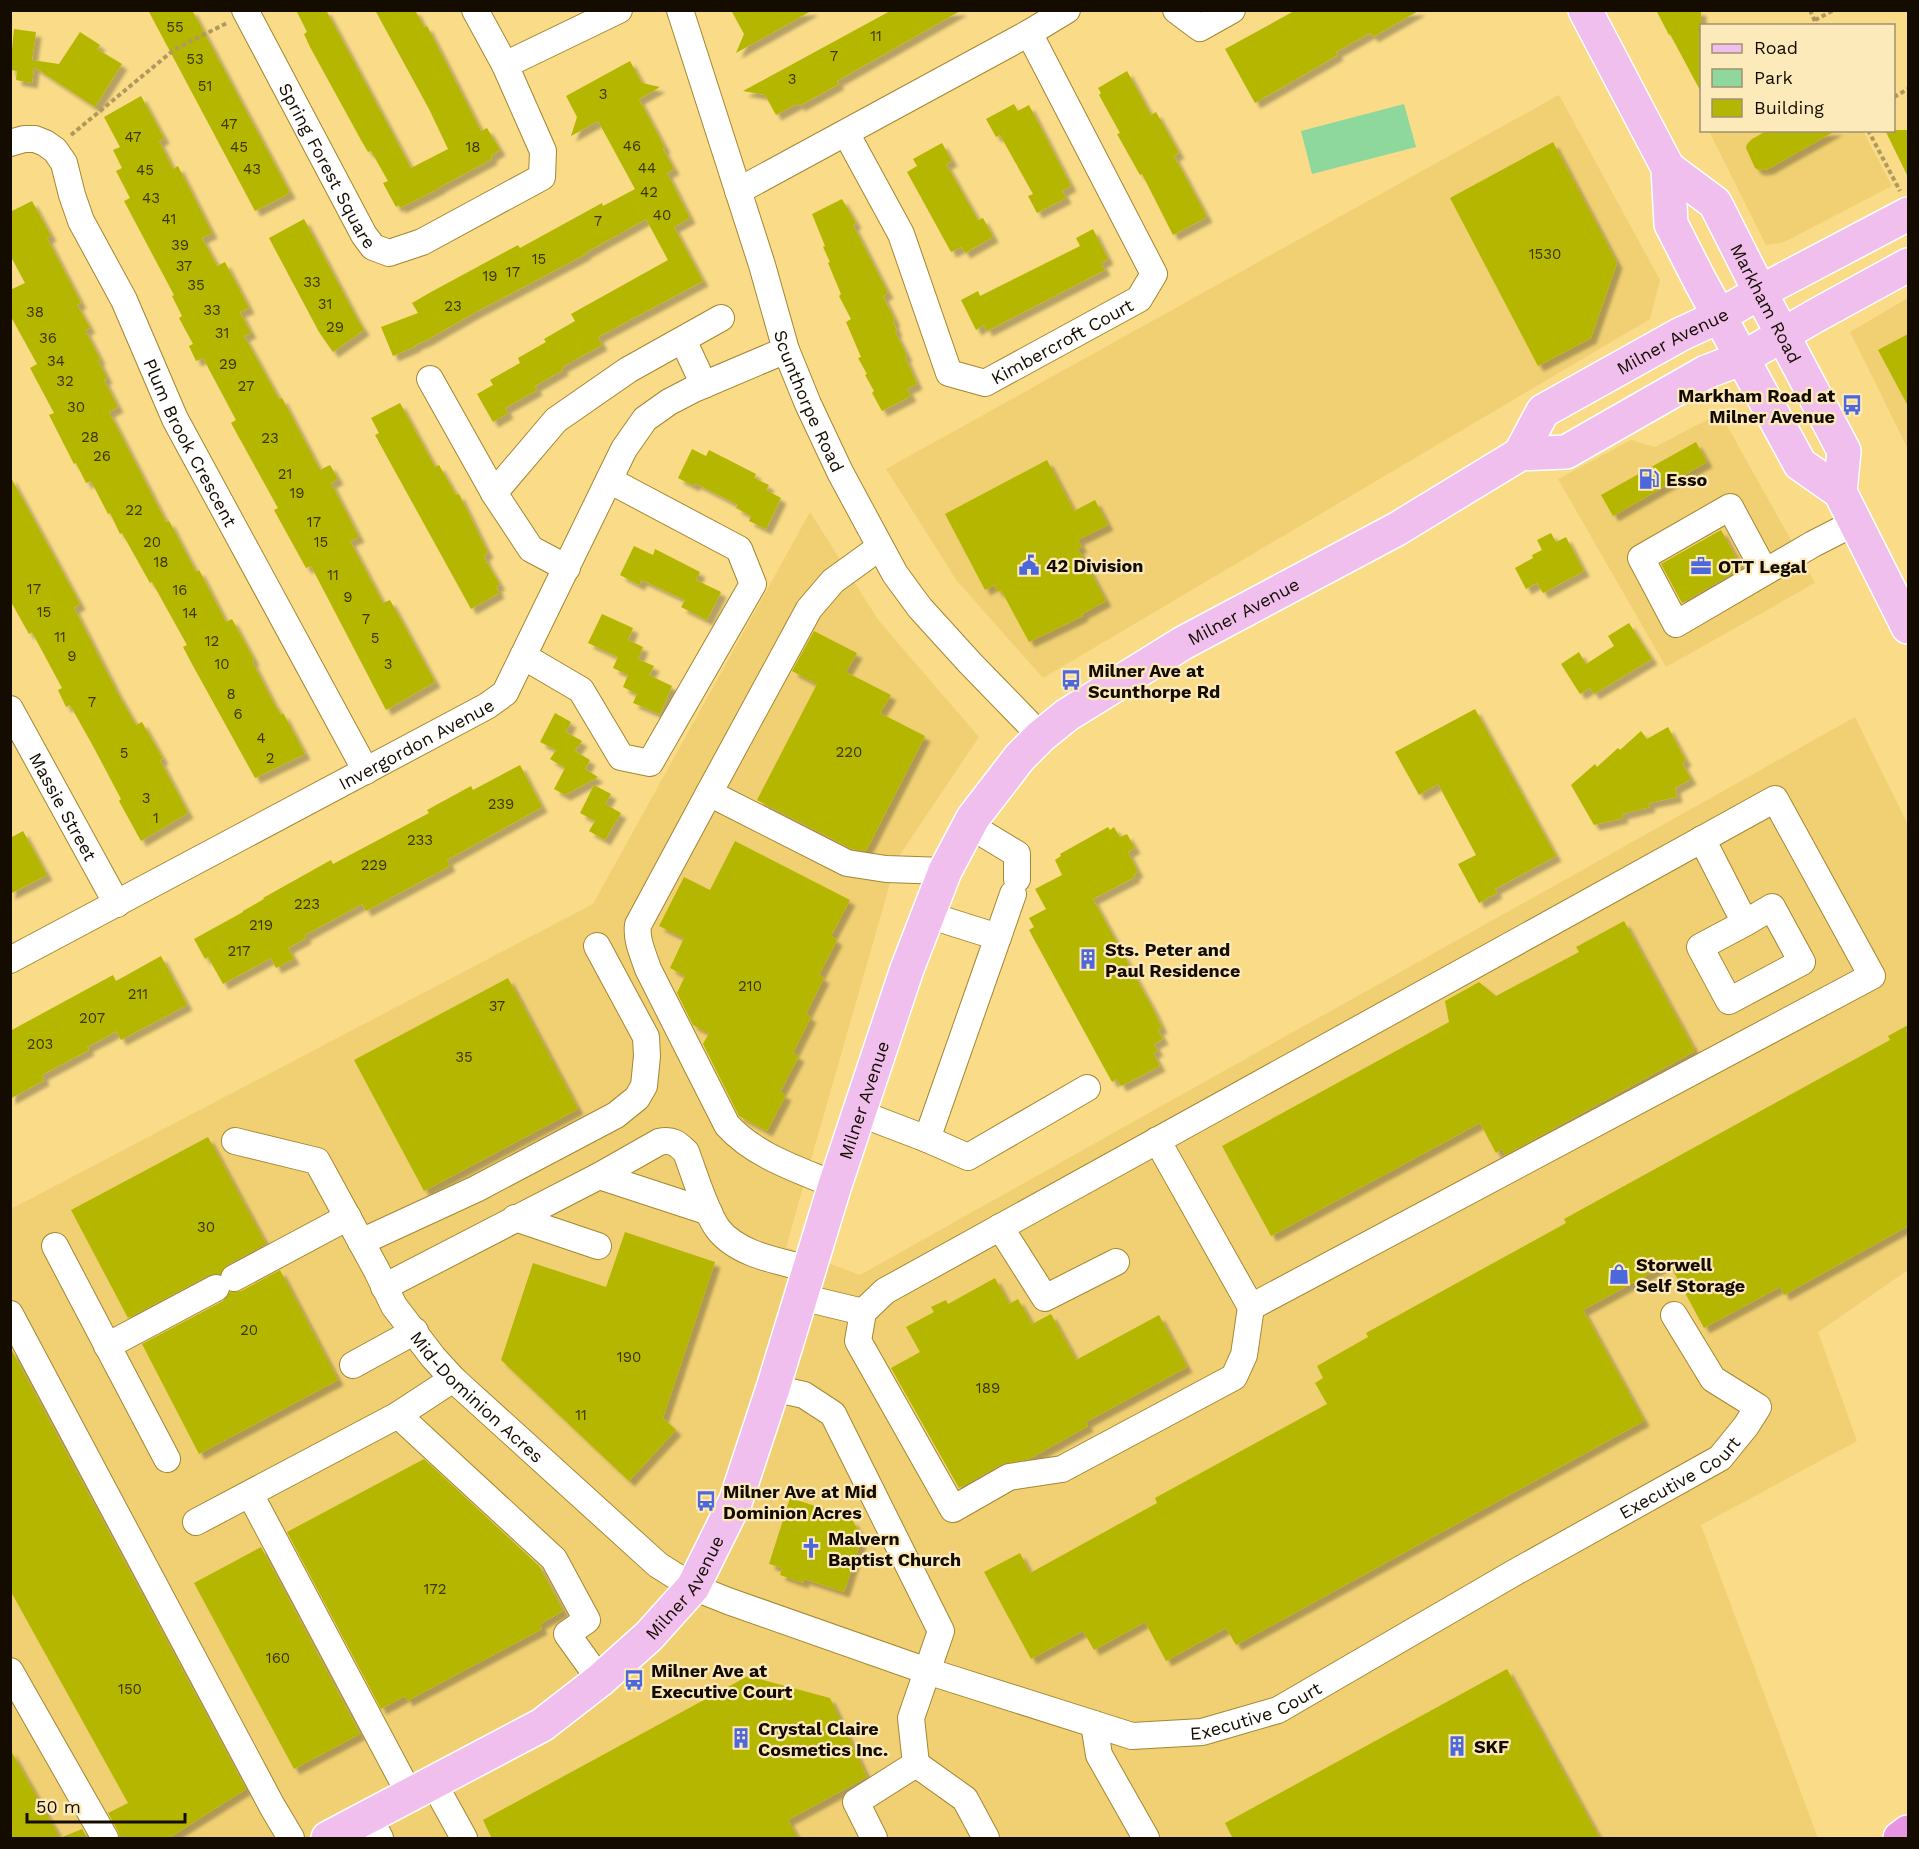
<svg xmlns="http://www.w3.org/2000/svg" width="1919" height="1849" viewBox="0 0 1919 1849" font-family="'Work Sans',sans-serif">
	<defs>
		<filter id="shadow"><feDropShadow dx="5.5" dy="5.5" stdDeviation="1.5" flood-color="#0004"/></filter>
	</defs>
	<rect width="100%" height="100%" fill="#f9db88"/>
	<path fill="#f1d074" d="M1559 95 1660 280 1650 319 1043 678 957 581 886 469Z
		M1709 131H1863L1892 186 1784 242 1766 245Z
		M1908 298V449L1850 332Z
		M1720 413 1815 583 1666 667 1558 479 1631 440 1655 447Z
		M810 512 879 621 979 737 897 859 786 1247 860 1275 1855 717 1908 825V1270L1818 1332 1857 1441 1701 1525 1818 1838H11V1209L593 904Z"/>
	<path fill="#8ed89e" d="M1404 104 1416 147 1312 174 1301 131Z"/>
	<path fill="#b5b604" filter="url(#shadow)" d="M148 10H192L290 193 255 211Z
		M296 10H326L411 168 448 149 429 109 375 10H415L424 27 427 26 481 131 487 128 500 150 491 156 492 159 440 187V188L400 208 399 205 396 207 383 183 388 181 371 151 368 152 361 140 310 47 304 34 307 32Z
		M731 10H813L736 53 744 34Z
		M892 10H962L837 81 839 84 799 106 798 103 776 115 765 95 743 91Z
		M1296 10H1420L1373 37 1370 33 1336 52 1338 55 1255 103 1225 49Z
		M1656 10H1701V92L1670 34 1669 35Z
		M14 29 36 32 32 60 59 64 80 32 100 45 97 49 122 64 95 107 34 67 32 83 16 80 17 71 10 70Z
		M630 61 642 83 660 87 639 99 665 148 663 149 674 169 667 173 690 218 674 227 703 281 598 337 602 345 562 367 563 370 535 386 537 390 505 408 508 413 493 422 477 394 493 385 490 380 520 363 518 358 546 342 544 339 575 321 571 314 668 260 646 219 585 253 586 254 474 313 427 340 415 345 416 346 393 356 381 327 418 313 412 303 431 292 518 245 520 248 602 203 603 206 635 189 598 121 571 136 577 117 566 96Z
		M1127 71 1151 115 1156 112 1179 153 1174 156 1207 217 1173 235 1142 174 1140 175 1117 134 1120 133 1099 95 1101 93 1098 88Z
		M141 96 164 138 159 141 173 169 178 166 212 233 202 238 217 266 225 262 249 308 240 312 251 333 244 336 279 399 282 398 320 470 330 465 338 479 331 483 359 537 350 541 383 603 390 600 435 682 386 710 311 566 306 568 274 510 278 508 231 423 236 420 203 358 196 361 189 346 193 344 179 318 182 316 172 296 174 295 124 201 130 198 116 171 122 168 113 150 120 147 104 117Z
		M1014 104 1018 111 1029 105 1071 186 1062 191 1066 198 1037 213 1028 196 1033 194 1000 135 996 137 986 119Z
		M1768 130H1837L1768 169 1759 170 1755 168 1746 148 1747 144 1752 139Z
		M1885 130H1908V177Z
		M1553 142 1617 263 1591 338 1538 366 1450 198Z
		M942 143 952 161 946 164 978 220 983 218 993 237 965 253 961 247 951 252 907 172 917 166 913 159Z
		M842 199 856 223 853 225 888 293 883 296 895 321 893 322 897 331 895 332 907 356 905 357 917 384 907 389 911 396 882 411 872 393 874 391 865 375 867 374 858 358 861 357 846 322 851 319 839 296 841 294 828 263 830 262 823 247 825 246 812 214Z
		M32 201 51 236 47 238 81 303 77 305 90 328 85 330 100 359 98 360 107 378 104 380 118 407 109 412 166 522 169 521 196 572 199 570 226 622 232 619 254 660 252 661 272 700 281 715 283 713 305 754 255 778 192 664 183 647 187 645 152 582 150 583 122 533 120 534 110 513 108 514 91 481 86 483 76 463 74 464 49 415 54 413 30 368 37 364 10 315V290L25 283 10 255V212Z
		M304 219 356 317 364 330 333 352 319 332 269 238Z
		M1093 229 1108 259 1101 263 1105 270 987 331 984 325 976 330 961 300 978 291 980 296 1080 246 1076 238Z
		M1908 334V406L1878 350Z
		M400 403 435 467 439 465 456 495 459 494 488 553 484 555 486 561 500 585 496 586 499 593 471 609 375 435 379 433 371 418Z
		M1696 442 1707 462 1613 516 1601 495Z
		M692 449 706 456 709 450 756 474 754 478 769 485 766 490 781 498 766 529 749 521 751 516 736 508 738 505 695 483 694 486 678 478Z
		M1047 460 1074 511 1095 500 1108 525 1078 540 1082 547 1078 549 1106 601 1082 614 1083 616 1029 642 1001 590 998 592 994 585 985 590 945 514Z
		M10 476 80 604 74 608 117 692 136 725 142 722 163 759 160 760 188 813 141 841 119 801 121 799 93 746 70 705 66 707 58 690 62 688 32 632 29 634 10 600Z
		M1721 530 1742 568 1682 603 1661 564Z
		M1551 533 1556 542 1566 537 1584 571 1543 593 1537 583 1526 589 1515 568 1533 558 1532 555 1542 550 1537 540Z
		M634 546 653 555 655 549 700 572 696 580 721 592 707 620 681 607 685 600 642 580 639 585 620 575Z
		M602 614 633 628 628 640 643 647 638 659 654 666 649 675 672 686 660 714 633 703 637 694 623 687 628 675 613 668 618 657 588 643Z
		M1629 623 1652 659 1594 694 1590 688 1580 694 1561 664 1579 652 1586 664 1614 646 1608 636Z
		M814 631 857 653 846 672 891 695 880 713 925 736 866 851 852 849 757 800 817 684 792 671Z
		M1475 709 1556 856 1495 889 1497 893 1479 903 1458 864 1476 855 1438 784 1419 795 1395 752Z
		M555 713 571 722 566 732 582 741 575 751 590 760 585 769 598 777 565 795 554 789 565 768 550 759 556 750 540 742Z
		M1668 727 1686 761 1682 763 1691 779 1675 788 1677 797 1649 803 1650 807 1622 814 1623 818 1594 825 1571 785 1595 764 1597 767 1618 748 1620 750 1641 731 1647 739Z
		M520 765 542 807 447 860 450 866 366 911 362 904 305 935 306 938 288 948 294 959 276 968 271 958 223 984 208 957 205 959 194 939 243 912V911L264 899 263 898 322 865 331 860 333 864 429 813 427 810 471 786 473 790Z
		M594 785 611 794 605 804 621 813 605 840 589 831 595 821 580 813Z
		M1108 827 1110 830 1114 827 1120 837 1127 834 1135 848 1128 852 1138 872 1134 874 1135 877 1093 899 1153 1009 1162 1028 1158 1030 1163 1039 1154 1044 1158 1051 1153 1053 1160 1066 1121 1086 1117 1079 1112 1082 1101 1062 1029 930 1034 927 1029 918 1046 909 1035 889 1062 875 1055 860 1061 856 1060 854Z
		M23 831 47 875 10 894V838Z
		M735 841 850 900 831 936 837 940 819 975 824 978 806 1014 811 1017 793 1053 799 1056 780 1092 786 1095 767 1131 739 1116 703 1044 709 1033 693 1025 677 993 685 976 670 968 684 938 659 926 684 877 710 890Z
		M1624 921 1695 1051 1505 1155 1502 1149 1496 1153 1480 1123 1271 1236 1222 1146 1449 1022 1445 1001 1479 982 1496 996 1579 952 1576 947Z
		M161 956 187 1005 121 1040 116 1031 112 1034 87 1047 89 1050 42 1075 44 1080 10 1099V1031L113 975 116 981Z
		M508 978 578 1109 424 1191 354 1060Z
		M1908 1025V1226L1784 1295 1780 1287 1704 1328 1669 1263 1583 1310 1644 1421 1236 1645 1226 1628 1166 1661 1145 1622 1094 1650 1083 1631 1031 1659 984 1572 1020 1553 1030 1573 1157 1503 1155 1498 1327 1404 1315 1383 1323 1378 1317 1366 1368 1337 1366 1333 1566 1223 1564 1219 1890 1040 1888 1036Z
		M208 1137 266 1244 227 1265 220 1274 209 1275 128 1318 71 1210Z
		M625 1232 715 1262 663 1418 676 1430 629 1481 501 1360 533 1263 606 1287Z
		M280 1270 338 1380 199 1454 142 1344 223 1301 230 1292 241 1291Z
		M995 1278 1009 1304 1018 1299 1032 1324 1051 1314 1076 1360 1159 1315 1187 1367 1086 1422 1088 1426 1029 1459 1002 1464 959 1488 891 1368 920 1352 906 1327 934 1312 931 1307 946 1300 948 1304Z
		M10 1347 246 1789 167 1839H120L118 1831 108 1813 128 1803 10 1590Z
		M424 1459 539 1566 563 1611 540 1624 542 1629 407 1701 405 1696 381 1709 287 1532Z
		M790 1498 828 1510 827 1512 853 1521 862 1538 844 1592 804 1579 803 1583 780 1575 782 1568 769 1564Z
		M261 1547 360 1734 294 1769 194 1583Z
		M1507 1669 1600 1839H1233L1225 1823Z
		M748 1676 830 1698 867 1777 788 1820 798 1839H492L483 1820Z
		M10 1749 60 1838 82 1829 88 1839H10Z"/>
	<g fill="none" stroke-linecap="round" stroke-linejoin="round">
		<g stroke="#a38732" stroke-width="28">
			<g id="minor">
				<path id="s1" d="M245 10 364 235 373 247 389 253 422 242 542 177 543 151 505 65 475 10"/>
				<path id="s2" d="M680 10 762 265 786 350 808 404 840 472 895 574 920 608 970 663 1041 736"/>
				<path d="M1176 10 1200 28 1232 10"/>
				<path d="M505 65 619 10"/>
				<path id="s3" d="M846 133 901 234 949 373 985 383 1139 299 1154 274 1029 33"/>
				<path id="s4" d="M10 143 24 139H35L45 143 55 150 64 163 72 195 81 221 124 300 175 419 366 771"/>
				<path d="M738 191 1029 33 1067 10"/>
				<path d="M683 340 704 385"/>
				<path d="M430 379 494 493 531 549 567 568"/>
				<path d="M494 493 556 420 628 370 721 318"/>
				<path d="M880 547 833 581 809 609 709 793 847 863 886 869 945 871"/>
				<path d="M1765 572 1730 507 1641 558 1676 624 1813 544 1856 522"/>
				<path d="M523 656 581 690 621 757 650 763 753 584 739 549 609 480"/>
				<path id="s5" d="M10 709 117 904"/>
				<path d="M709 793 638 925C636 940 643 954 648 969L727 1125C755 1156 797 1169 835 1185"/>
				<path d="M969 825 1017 854V879"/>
				<path d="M1702 839 1745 923 1700 947 1729 1001 1802 962 1772 907 1745 923"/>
				<path d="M928 915 998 937 927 1139 968 1157 1087 1088"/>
				<path d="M998 937 1013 894"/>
				<path id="s6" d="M10 960 487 706 505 693 624 449 645 419 669 402 694 389 786 350"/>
				<path d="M859 1113 927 1139"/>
				<path id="s7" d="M235 1141 317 1161 377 1271 394 1306 433 1357 453 1379 658 1565 693 1587 728 1601 927 1671 1132 1736 1202 1732 1278 1710 1512 1574 1720 1458 1746 1426 1758 1407 1713 1379 1674 1315"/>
				<path d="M599 1176 709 1212"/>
				<path d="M515 1218 598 1246"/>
				<path d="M1000 1227 1045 1298 1116 1262"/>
				<path d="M361 1242 476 1189 616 1115 637 1098 644 1086 647 1056 646 1037 597 946"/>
				<path d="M55 1246 167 1459"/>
				<path d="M234 1278 348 1217"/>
				<path d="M384 1287 599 1176 659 1142C672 1139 677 1143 686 1152 694 1173 706 1213 718 1229 738 1255 779 1261 809 1269"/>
				<path d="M801 1297 863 1312 885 1291 1775 799 1872 976 1251 1307 1157 1140"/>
				<path d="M863 1312 858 1341 953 1509 1009 1477 1062 1469 1234 1377 1244 1355 1251 1307"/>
				<path d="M10 1314 272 1806 291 1838"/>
				<path d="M107 1346 216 1288"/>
				<path d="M353 1365 415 1331"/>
				<path d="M773 1388 804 1395 833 1414 941 1631 911 1718 916 1764 856 1802 874 1838"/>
				<path d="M398 1415 554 1559 587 1620 567 1634 600 1680"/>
				<path d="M250 1494 410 1795"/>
				<path d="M196 1522 398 1415 453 1379"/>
				<path d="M10 1671 105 1838"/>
				<path d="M1094 1724 1099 1755 1146 1838"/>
				<path d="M916 1764 965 1799 986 1838"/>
				<path d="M433 1782 464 1838"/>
				<path d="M369 1817 380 1838"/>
			</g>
		</g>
		<g stroke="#fff" stroke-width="36">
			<g id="major">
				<path d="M1585 10 1668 168 1671 224 1699 279 1800 464 1840 492 1908 627"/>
				<path id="s8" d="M1668 168 1715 203 1760 292 1844 451 1840 492"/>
				<path id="s9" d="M1520 454 1543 411 1681 334 1718 317 1760 292 1908 214"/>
				<path id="s10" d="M328 1838 542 1725 600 1680 649 1636 693 1587 736 1500 773 1388 835 1185 907 969 945 871 973 818 1020 757 1041 736 1067 715 1183 643 1397 529 1520 454 1566 452 1706 372 1743 358 1815 316 1908 265"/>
			</g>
		</g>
		<g stroke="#fff" stroke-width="36">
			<path id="highway" d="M1900 1838 1908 1832"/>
		</g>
		<path stroke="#b0995c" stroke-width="4" stroke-dasharray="4.5 3" stroke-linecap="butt" d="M1810 10 1817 26
			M1815 20 1834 10
			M1894 97 1908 89
			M1868 130 1900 191
			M71 135 175 49 227 23"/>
		<use href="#minor" stroke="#fff" stroke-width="26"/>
		<use href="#major" stroke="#f1bfed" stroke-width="33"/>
		<use href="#highway" stroke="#e895e1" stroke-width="33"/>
	</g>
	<defs>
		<g id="bus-bare" transform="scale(1.62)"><path d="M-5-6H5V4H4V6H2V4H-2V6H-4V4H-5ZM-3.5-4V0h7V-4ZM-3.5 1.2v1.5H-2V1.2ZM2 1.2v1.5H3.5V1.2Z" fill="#4d67dc" stroke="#fceaba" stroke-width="2.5" paint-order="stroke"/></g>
		<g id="fuel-bare" transform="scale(1.62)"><path d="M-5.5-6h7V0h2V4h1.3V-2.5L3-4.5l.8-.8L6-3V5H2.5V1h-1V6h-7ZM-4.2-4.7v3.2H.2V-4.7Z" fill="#4d67dc" stroke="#fceaba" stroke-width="2.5" paint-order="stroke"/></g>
		<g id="civic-bare" transform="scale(1.62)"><path d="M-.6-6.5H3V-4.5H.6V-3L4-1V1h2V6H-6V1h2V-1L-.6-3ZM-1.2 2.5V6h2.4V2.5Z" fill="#4d67dc" stroke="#fceaba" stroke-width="2.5" paint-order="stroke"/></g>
		<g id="office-bare" transform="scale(1.62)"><path d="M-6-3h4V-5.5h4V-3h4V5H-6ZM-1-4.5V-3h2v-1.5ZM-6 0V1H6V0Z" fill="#4d67dc" stroke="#fceaba" stroke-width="2.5" paint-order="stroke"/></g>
		<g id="building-bare" transform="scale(1.62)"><path d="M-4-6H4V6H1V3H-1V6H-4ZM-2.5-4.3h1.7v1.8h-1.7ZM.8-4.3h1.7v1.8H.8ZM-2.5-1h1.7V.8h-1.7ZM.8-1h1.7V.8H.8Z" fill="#4d67dc" stroke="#fceaba" stroke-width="2.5" paint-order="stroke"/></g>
		<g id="shop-bare" transform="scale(1.62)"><path d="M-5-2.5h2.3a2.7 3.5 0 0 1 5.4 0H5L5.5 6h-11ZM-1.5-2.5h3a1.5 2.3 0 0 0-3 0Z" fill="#4d67dc" stroke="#fceaba" stroke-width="2.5" paint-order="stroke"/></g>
		<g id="church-bare" transform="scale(1.62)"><path d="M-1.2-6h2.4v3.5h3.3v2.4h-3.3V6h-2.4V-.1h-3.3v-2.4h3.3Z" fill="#4d67dc" stroke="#fceaba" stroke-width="2.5" paint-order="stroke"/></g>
	</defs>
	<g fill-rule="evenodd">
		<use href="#bus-bare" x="1852" y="405"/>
		<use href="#fuel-bare" x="1649" y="479"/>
		<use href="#civic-bare" x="1029" y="565"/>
		<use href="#office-bare" x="1701" y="566"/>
		<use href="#bus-bare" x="1071" y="680"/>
		<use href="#building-bare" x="1088" y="959"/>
		<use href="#shop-bare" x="1619" y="1274"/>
		<use href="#bus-bare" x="706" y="1501"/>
		<use href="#church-bare" x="811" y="1548"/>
		<use href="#bus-bare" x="634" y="1680"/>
		<use href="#building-bare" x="741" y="1738"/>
		<use href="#building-bare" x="1457" y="1746"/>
	</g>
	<g text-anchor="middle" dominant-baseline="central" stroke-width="4.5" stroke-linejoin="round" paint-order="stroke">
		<g font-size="15" fill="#3d3601">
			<text x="175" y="27">55</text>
			<text x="876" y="36">11</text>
			<text x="834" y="56">7</text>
			<text x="195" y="59">53</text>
			<text x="792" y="79">3</text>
			<text x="205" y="86">51</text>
			<text x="603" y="94">3</text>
			<text x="229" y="124">47</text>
			<text x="133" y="137">47</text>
			<text x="632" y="146">46</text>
			<text x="239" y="147">45</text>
			<text x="473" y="147">18</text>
			<text x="647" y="168">44</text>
			<text x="252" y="169">43</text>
			<text x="145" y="170">45</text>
			<text x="649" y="192">42</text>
			<text x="151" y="198">43</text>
			<text x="662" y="215">40</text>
			<text x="169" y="219">41</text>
			<text x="598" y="221">7</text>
			<text x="180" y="245">39</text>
			<text x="1545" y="254">1530</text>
			<text x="539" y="259">15</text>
			<text x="184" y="266">37</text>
			<text x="513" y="272">17</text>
			<text x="490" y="276">19</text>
			<text x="312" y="282">33</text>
			<text x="196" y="285">35</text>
			<text x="325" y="304">31</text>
			<text x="453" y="306">23</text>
			<text x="212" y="310">33</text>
			<text x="35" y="312">38</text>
			<text x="335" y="327">29</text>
			<text x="222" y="333">31</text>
			<text x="48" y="338">36</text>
			<text x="56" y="361">34</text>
			<text x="228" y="364">29</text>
			<text x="65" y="381">32</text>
			<text x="246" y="386">27</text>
			<text x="76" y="407">30</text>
			<text x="90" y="437">28</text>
			<text x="270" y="438">23</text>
			<text x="102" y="456">26</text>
			<text x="285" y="474">21</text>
			<text x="297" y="493">19</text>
			<text x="134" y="510">22</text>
			<text x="314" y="522">17</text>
			<text x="152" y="542">20</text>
			<text x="321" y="542">15</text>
			<text x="161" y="562">18</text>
			<text x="333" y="575">11</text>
			<text x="34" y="589">17</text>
			<text x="180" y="590">16</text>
			<text x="348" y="597">9</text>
			<text x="44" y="612">15</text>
			<text x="190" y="613">14</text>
			<text x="366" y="619">7</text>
			<text x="60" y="637">11</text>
			<text x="375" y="638">5</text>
			<text x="212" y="641">12</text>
			<text x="72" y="656">9</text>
			<text x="222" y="664">10</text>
			<text x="388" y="664">3</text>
			<text x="231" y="694">8</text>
			<text x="92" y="702">7</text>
			<text x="238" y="714">6</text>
			<text x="261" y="738">4</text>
			<text x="849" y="752">220</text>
			<text x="124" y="753">5</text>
			<text x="270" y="758">2</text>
			<text x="146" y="798">3</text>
			<text x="501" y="804">239</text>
			<text x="156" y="818">1</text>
			<text x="420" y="840">233</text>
			<text x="374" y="865">229</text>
			<text x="307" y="904">223</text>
			<text x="261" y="925">219</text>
			<text x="239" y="951">217</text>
			<text x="750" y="986">210</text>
			<text x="138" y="994">211</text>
			<text x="497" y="1006">37</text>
			<text x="92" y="1018">207</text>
			<text x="40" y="1044">203</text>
			<text x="464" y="1057">35</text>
			<text x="206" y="1227">30</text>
			<text x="249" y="1330">20</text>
			<text x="629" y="1357">190</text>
			<text x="988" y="1388">189</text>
			<text x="581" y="1415">11</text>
			<text x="435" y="1589">172</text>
			<text x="278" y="1658">160</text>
			<text x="130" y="1689">150</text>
		</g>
		<g font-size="18" fill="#150c00" stroke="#fceaba">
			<text stroke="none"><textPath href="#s1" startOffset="176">Spring Forest Square</textPath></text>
			<text stroke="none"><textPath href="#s8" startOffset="171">Markham Road</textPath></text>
			<text stroke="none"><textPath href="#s9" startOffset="196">Milner Avenue</textPath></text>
			<text stroke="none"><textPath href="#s3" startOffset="387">Kimbercroft Court</textPath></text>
			<text stroke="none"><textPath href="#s2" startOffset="412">Scunthorpe Road</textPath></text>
			<text stroke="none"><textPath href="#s4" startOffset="372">Plum Brook Crescent</textPath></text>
			<text stroke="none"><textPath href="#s10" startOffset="1612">Milner Avenue</textPath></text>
			<text stroke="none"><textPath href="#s6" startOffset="460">Invergordon Avenue</textPath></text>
			<text stroke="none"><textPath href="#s5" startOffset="111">Massie Street</textPath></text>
			<text stroke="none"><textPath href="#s10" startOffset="964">Milner Avenue</textPath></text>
			<text stroke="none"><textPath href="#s7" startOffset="372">Mid-Dominion Acres</textPath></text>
			<text stroke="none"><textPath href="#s7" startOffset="1738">Executive Court</textPath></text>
			<text stroke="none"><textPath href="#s10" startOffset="442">Milner Avenue</textPath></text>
			<text stroke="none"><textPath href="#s7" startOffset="1252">Executive Court</textPath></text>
		</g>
		<g font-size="18" font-weight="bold" fill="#150c00" stroke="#fceaba" text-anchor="start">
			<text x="1835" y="395" text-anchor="end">Markham Road at<tspan x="1835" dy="21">Milner Avenue</tspan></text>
			<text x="1666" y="479">Esso</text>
			<text x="1046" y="565">42 Division</text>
			<text x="1718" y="566">OTT Legal</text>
			<text x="1088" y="670">Milner Ave at<tspan x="1088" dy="21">Scunthorpe Rd</tspan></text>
			<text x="1105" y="949">Sts. Peter and<tspan x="1105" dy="21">Paul Residence</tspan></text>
			<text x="1636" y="1264">Storwell<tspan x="1636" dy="21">Self Storage</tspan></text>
			<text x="723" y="1491">Milner Ave at Mid<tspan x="723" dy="21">Dominion Acres</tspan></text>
			<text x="828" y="1538">Malvern<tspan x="828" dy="21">Baptist Church</tspan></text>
			<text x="651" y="1670">Milner Ave at<tspan x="651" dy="21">Executive Court</tspan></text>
			<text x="758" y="1728">Crystal Claire<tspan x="758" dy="21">Cosmetics Inc.</tspan></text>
			<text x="1474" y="1746">SKF</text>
		</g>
	</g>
	<rect width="1919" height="1849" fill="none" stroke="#150c00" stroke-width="24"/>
	<rect x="1700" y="24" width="195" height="108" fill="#fceaba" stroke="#a09170" stroke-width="1.5"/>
	<rect x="1712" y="44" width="30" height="9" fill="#f1bfed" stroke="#a09170" stroke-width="1.5"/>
	<text x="1754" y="54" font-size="18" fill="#150c00">Road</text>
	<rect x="1712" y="69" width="30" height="18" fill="#8ed89e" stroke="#a09170" stroke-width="1.5"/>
	<text x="1754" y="84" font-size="18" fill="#150c00">Park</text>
	<rect x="1712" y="99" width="30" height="18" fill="#b5b604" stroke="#a09170" stroke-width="1.5"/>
	<text x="1754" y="114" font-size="18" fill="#150c00">Building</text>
	<path d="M27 1813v9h158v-9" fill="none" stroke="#150c00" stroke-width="3"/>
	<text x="36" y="1813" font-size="18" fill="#150c00" stroke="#fceaba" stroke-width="4.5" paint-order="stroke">50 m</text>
</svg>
